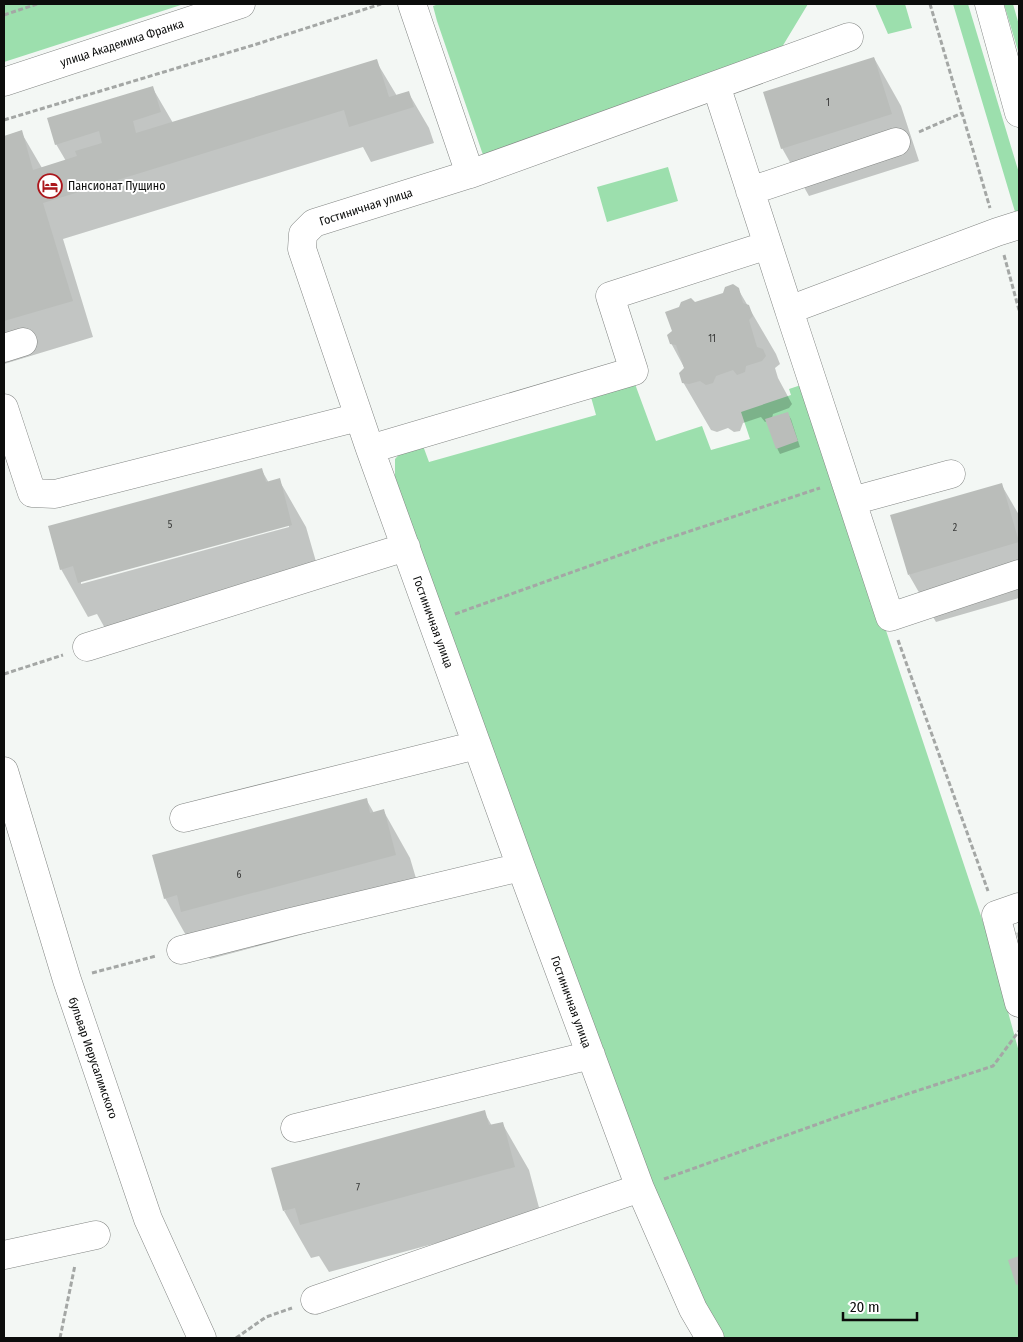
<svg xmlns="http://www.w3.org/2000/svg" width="1023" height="1342" viewBox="0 0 1023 1342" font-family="'Fira Sans Condensed',sans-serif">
	<rect width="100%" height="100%" fill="#f3f7f4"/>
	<path fill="#9cdfad" d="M4 4H184L4 62Z
		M439 4H808L779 52 483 155 437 21 433 6Z
		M875 4H905L912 28 888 34Z
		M953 4H968L1019 173V225Z
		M1004 4H1013L1019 25V54Z
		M668 167 678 201 607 222 597 187Z
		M635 384 656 441 702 426 711 450 750 439 741 412 791 395 789 389 804 384 985 928 1019 1052V1338H720L658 1207 541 886 395 477V459L404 449 422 443 429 462 596 415 591 397Z"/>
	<path fill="#0003" fill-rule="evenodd" d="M874 58 901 106 919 161 809 196 782 148Z
		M376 61 397 96 408 92 429 128 434 143 371 162 363 147 63 239 93 337 4 364V137L21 132 42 168 66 161 56 144 152 87 173 123Z
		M738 289 776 354 780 364 775 368 778 378 792 404 789 408 773 414 772 418 787 413 791 419 800 447 780 454 777 448 767 421 765 422 761 417 743 423 740 431 734 432 728 428 717 432 711 430 683 382 685 369 671 343 673 331 695 304Z
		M261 469 269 483 279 480 306 527 319 572 106 630 97 614 88 617 61 569ZM289 524V527L81 584V581Z
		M1001 484 1019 515V598L936 622 909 575Z
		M366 799 374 813 383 810 410 858 423 902 210 959 201 943 192 946 165 898Z
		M1019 932V942L1016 933Z
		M484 1112 492 1126 502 1123 529 1170 541 1215 329 1272 319 1256 311 1258 284 1211Z"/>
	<path fill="#babdba" d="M874 57 892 114 781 149 763 92Z
		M377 59 389 97 409 91 414 107 349 127 344 110 43 203 73 301 4 321V136L22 130 33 170 77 156 75 151 102 143 99 131 55 145 47 118 153 86 161 112 133 121 136 133Z
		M733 284 739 288 743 303 749 305 753 316 749 320 757 347 763 349 766 356 762 361 746 366 745 372 737 375 733 370 716 376 713 383 706 385 700 381 689 384 682 383 679 373 684 368 676 345 670 344 667 335 672 331 665 312 679 307 681 302 691 298 695 302 723 293 725 287Z
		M788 412 798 441 776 449 765 419Z
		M262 468 266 482 280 478 292 525 78 583 73 566 60 570 48 526Z
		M1002 483 1019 542 908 575 890 515Z
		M367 798 370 813 384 809 396 855 181 912 177 895 164 899 152 855Z
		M485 1110 489 1125 503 1122 515 1167 300 1225 295 1208 283 1211 271 1168Z
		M1019 1256V1284L1016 1285 1008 1260Z"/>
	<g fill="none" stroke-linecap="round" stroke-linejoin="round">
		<g stroke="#838684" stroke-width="29">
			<path id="minor" d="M412 4 470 174 314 223 303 234 302 249 370 449 521 867 640 1188 693 1309 710 1338
				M4 82 241 4
				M716 85 789 310
				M470 174 849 37
				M750 191 896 142
				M1019 225 997 232 789 310 890 617 1019 574
				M4 348 23 342
				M4 408 32 493 55 494 359 417
				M370 449 634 371 610 296 768 245
				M852 501 951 474
				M87 647 406 547
				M4 771 67 980 148 1219 202 1338
				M184 818 477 745
				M1019 907 996 915 1019 1003
				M181 950 291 922 521 867
				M295 1128 591 1055
				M4 1255 96 1235
				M315 1300 640 1188"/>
		</g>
		<g stroke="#838684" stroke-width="29">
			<path id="major" d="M989 4 1019 113"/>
		</g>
		<path stroke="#a4a7a5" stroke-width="3" stroke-dasharray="5 2.5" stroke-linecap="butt" d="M930 4 990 208
			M4 15 37 4
			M4 120 257 44 381 4
			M919 132 962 113
			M1004 255 1019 310
			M455 614 648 545 820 488
			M898 640 988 891
			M4 674 63 655
			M92 973 156 956
			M664 1179 843 1115 993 1066 1019 1031
			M60 1338 75 1265
			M236 1338 266 1317 292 1308"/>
		<use href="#minor" stroke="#fff" stroke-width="28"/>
		<use href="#major" stroke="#fff" stroke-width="28"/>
	</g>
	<defs>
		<g id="hotel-ring" transform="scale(1.25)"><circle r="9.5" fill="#fff" stroke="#ab171c" stroke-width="1.5"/><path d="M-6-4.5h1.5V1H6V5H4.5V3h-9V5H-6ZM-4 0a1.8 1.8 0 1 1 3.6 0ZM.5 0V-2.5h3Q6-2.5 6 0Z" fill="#ab171c"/></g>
	</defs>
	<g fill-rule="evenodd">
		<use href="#hotel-ring" x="50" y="186"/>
	</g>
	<g text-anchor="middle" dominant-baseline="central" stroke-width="4" stroke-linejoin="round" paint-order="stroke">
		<g font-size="10" fill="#383938">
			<text x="828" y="103">1</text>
			<text x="712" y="339">11</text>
			<text x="170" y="525">5</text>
			<text x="955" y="528">2</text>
			<text x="239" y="875">6</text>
			<text x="358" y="1188">7</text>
		</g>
		<g font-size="12" fill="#0c0d0c" stroke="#fff">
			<text transform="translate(122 43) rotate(-18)">улица Академика Франка</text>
			<text transform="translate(366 207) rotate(-18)">Гостиничная улица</text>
			<text transform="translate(433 622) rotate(70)">Гостиничная улица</text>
			<text transform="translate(571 1002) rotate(70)">Гостиничная улица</text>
			<text transform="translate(93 1058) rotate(71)">бульвар Иерусалимского</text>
		</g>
		<g font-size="12" fill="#0c0d0c" stroke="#fff" text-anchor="start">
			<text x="68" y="186">Пансионат Пущино</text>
		</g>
	</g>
	<rect width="1023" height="1342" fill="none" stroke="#0c0d0c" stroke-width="10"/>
	<path d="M843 1312v8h74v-8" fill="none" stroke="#0c0d0c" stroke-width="2.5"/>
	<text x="850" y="1312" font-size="15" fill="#0c0d0c" stroke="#ffffff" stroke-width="4" paint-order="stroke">20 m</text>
</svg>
